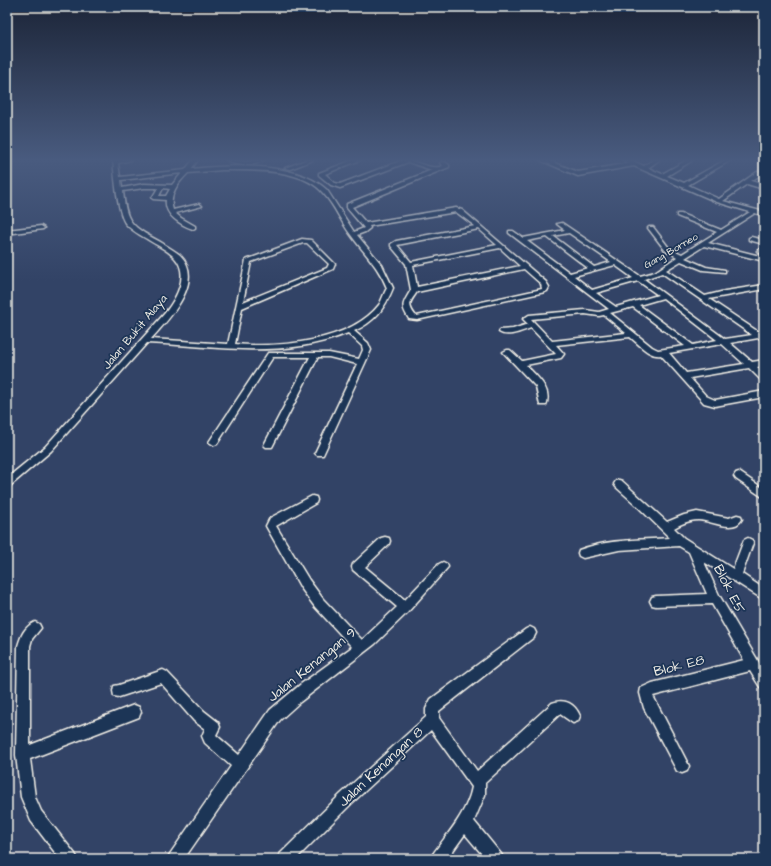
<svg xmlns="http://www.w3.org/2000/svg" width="771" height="866" viewBox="0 0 771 866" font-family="'Architects Daughter',sans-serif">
	<rect width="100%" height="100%" fill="#324366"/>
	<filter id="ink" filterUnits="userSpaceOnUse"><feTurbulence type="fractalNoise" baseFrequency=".025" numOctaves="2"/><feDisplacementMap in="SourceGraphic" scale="8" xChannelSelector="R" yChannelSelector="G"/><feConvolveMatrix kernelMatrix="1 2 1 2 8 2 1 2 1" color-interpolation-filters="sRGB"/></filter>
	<g filter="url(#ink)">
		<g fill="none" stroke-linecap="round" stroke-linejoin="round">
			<g stroke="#f4f1e8" stroke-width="3">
				<path id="minor" d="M113 160H131L118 163 120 177 185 170 193 160H198L191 169C229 165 297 161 327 190L354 232 364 228 347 208V204L432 170 408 162 340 188 331 185 319 175V173L353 160H360L325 174 335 183 340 184 403 160C416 160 431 171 443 166L440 163 441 162H445L449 165V167L352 207 366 223 456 208 462 210 546 282 549 287 547 291 545 292 417 320 409 319C400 305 403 304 411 290L406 264 391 246V244L396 241 475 226 456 212 369 226 370 228 365 232 357 235 382 265 393 288C385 308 375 322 354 331L368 343 371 350 323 455H317L315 453 357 364 329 357H318L272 447H266L264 445 310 357H273L217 444 214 445 209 442 268 353H329L359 359 363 350 362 346 348 333C282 360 216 346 147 343L51 451 10 486 7 487V478L45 447 165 313C176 299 190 275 175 258 168 250 156 245 147 239 140 235 131 230 125 223 117 210 115 176 113 160ZM222 170C253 170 303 168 324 194 335 206 341 222 351 235 364 253 379 267 387 288 384 293 382 300 379 305 350 342 278 348 235 344L242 308 333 269 335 264 311 240 302 239 246 260 228 344 151 339C168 320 206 281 180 255 175 251 168 247 162 243 152 237 137 231 130 220 125 212 124 201 123 191L144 188H158L152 198 153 199 166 200C164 215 181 225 193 229L195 228V226L181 218 175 213 202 206 199 204 173 210C168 195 178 183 188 173ZM182 173 172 185 144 184 122 188 121 180ZM163 188 170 189 166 196H159ZM479 229 497 245 411 262 397 245ZM303 243H307L329 264 327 268 243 302 251 262ZM500 248 520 266 417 287 413 265ZM524 269 541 284 542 289 417 316 415 315C407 304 410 302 417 292Z
					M227 160 246 162 264 160C254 166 237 167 227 160Z
					M306 160H313L290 169 285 168Z
					M540 160H547L578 172 630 163 624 160H631L644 166 653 160H659L648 168 662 174 687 160H693L667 176 684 183 725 160H731L688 185 719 199 757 172 764 171V175H760L751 181 764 185V189L747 184 723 201 764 212V216L755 213 708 243 764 257V261L704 246 685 258 706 267 725 270V272L703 270 681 261 666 270 705 296 725 291 764 285V289L709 299 760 333H764V337L730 343 752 362 764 360V366L757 367 764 373V381L761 380 749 368 690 378 706 396 715 400 764 391V397L715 406 704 403 661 355C649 357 639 344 630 337L556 345 564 354 561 358 526 365C536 376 553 389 546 405H540L536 387 503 352 507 350H510L522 361 556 354 531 328C522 331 507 338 499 332L500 330 513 329 528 324 523 319 529 315 585 310 599 312 609 309 509 233V231H513L523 238 565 230 557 224 562 223 640 276 655 272 677 257 665 250 648 228 649 227H653L669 248 682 254 717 232 677 216V214H681L721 230 750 212 717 202 634 166 578 176ZM569 233 611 262 594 267 553 236ZM547 237 588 268 570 273 527 241ZM615 265 633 278 592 290 574 276ZM662 273 752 335 725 339 644 279ZM638 281 658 295 616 307 596 293ZM663 298 717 340 693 345 639 305ZM633 307 685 346 658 350 652 347 610 313ZM585 314 599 316 604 315 626 333 552 341 531 319ZM722 344 744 364 686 373 669 353Z
					M41 226 44 228 43 229 7 234V230Z
					M751 237 764 240V244L749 240V238Z
					M760 249 764 250V254L758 252 757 251Z
					M739 472 764 489V498L736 479 734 476 736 473Z
					M619 480 622 481 667 522 684 515 697 512 729 518 737 515 741 516 742 519C734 534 711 520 698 520 689 520 681 524 674 528L684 538 733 569 744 540 748 538 752 540 753 543 742 574 764 589V600L704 562 719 595 764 671V689L760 687 750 671 653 696 689 766 687 771 682 773 677 771 644 708 640 693 641 688 652 683 744 660 712 604 656 606 652 605 650 601 652 597 656 596 707 594 689 552 679 546 619 550 583 558 579 556 578 553 579 550C608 539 639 540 670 538L634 503 616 487 614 484 616 481Z
					M312 496 316 497 317 500 316 503 276 526 309 580 323 599 362 640 397 607 353 570 352 567 353 564 381 538 385 537 389 538 390 541 389 544 365 567 405 600 439 564 443 562 447 564 448 567 407 613 375 644 300 702 280 720 184 859H167L170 854 231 766 205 743 202 736 205 729 194 721 161 683 119 697 114 696 113 691 114 686 119 685 163 670 167 672 204 711 218 722 220 727 216 735 239 755 270 710 301 684 352 647 315 607 301 588 266 526 270 518Z
					M35 622 39 624 41 628 32 639 30 646V745L134 705 139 707 141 712 139 717 30 759 35 797 41 811 75 854 78 859H60L31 821 21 797 16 755 18 646C21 636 24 627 35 622Z
					M530 627 534 629 536 633 534 637 439 711V718L477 771 552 703C565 698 575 704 580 716L578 721 573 723 560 714 485 783V795L474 821 501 854 504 859H486L465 834 447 859H430L433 854C448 833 467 813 472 787L431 730 351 804 296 859H277L280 854 341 794 426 717V709L431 699 526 629Z"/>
			</g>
			<use href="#minor" fill="#1d3557" fill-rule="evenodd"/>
		</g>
	</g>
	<linearGradient id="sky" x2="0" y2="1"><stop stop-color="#1c2538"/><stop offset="0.57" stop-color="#495b7f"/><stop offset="1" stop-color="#495b7f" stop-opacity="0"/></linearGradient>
	<rect width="771" height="281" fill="url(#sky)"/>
	<g text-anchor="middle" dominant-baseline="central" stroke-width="3.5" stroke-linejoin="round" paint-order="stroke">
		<g font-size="10" fill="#f4f1e8" stroke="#1d3557">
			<text transform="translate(671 251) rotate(-30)">Gang Borneo</text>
		</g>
		<g font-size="12" fill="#f4f1e8" stroke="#1d3557">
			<text transform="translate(135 332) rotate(-50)">Jalan Bukit Alaya</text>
		</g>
		<g font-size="14" fill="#f4f1e8" stroke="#1d3557">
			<text transform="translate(729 589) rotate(63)">Blok E5</text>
			<text transform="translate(312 665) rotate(-39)">Jalan Kenangan 9</text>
			<text transform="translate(679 666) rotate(-14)">Blok E8</text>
			<text transform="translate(381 767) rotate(-43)">Jalan Kenangan 8</text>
		</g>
	</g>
	<rect width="771" height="866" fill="none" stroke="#1d3557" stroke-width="24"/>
	<rect x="12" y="12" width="747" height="842" fill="none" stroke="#f4f1e8" stroke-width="1.5" filter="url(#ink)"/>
</svg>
